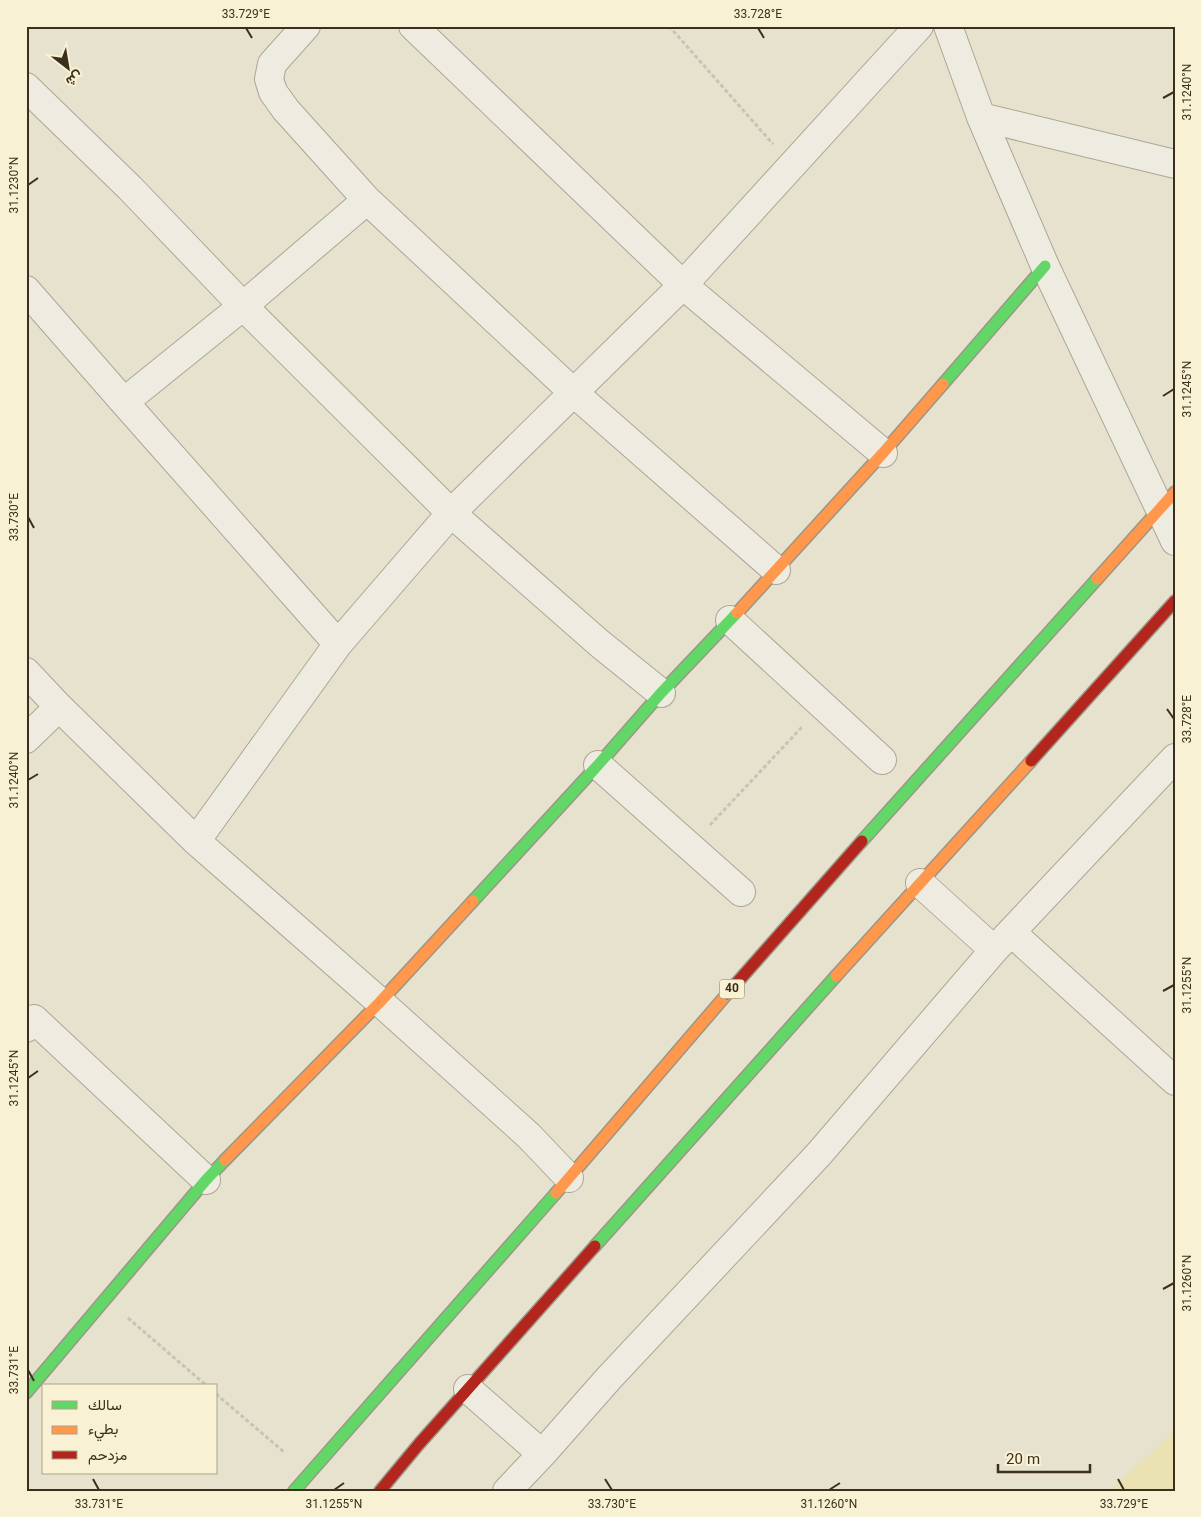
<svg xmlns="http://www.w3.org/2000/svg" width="1201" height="1517" viewBox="0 0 1201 1517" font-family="Georgia,Vazirmatn,serif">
	<rect width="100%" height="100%" fill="#e6e2ce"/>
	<path fill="#ebe2b4" d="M1175 1430V1491H1110Z"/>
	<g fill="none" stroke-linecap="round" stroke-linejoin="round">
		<g stroke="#aca696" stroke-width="30">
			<path id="street" d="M306 26 272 64 269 79 273 92 286 110 367 200 574 393 776 570
				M948 26 981 117 1045 266 1175 541
				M26 87 130 188 243 306 451 513 599 643 661 693
				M981 117 1175 164
				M26 290 124 402 338 644
				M124 402 243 306 367 200
				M883 453 683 285 919 26
				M730 620 882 760
				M26 672 59 707 196 841 380 1002 529 1136 569 1178
				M26 739 59 707
				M598 765 741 892
				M196 841 338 644 451 513 683 285 413 26
				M920 883 994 950
				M1011 932 1175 1081
				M26 1028 34 1019 206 1180
				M468 1389 542 1454
				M507 1491 542 1454 609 1378 819 1154 994 950 1175 758"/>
		</g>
		<g stroke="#9b9686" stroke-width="14">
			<path id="fast" d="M943 384 1045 266
				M862 841 1097 579
				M473 901 598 765 661 693 737 613
				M595 1246 836 976
				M26 1393 206 1180 225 1160
				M294 1491 556 1193"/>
		</g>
		<g stroke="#9b9686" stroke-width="14">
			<path id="slow" d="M1097 579 1175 492
				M737 613 883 453 943 384
				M836 976 1031 761
				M225 1160 380 1002 473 901
				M556 1193 727 994"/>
		</g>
		<g stroke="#9b9686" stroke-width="14">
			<path id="jam" d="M1031 761 1175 601
				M727 994 862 841
				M380 1491 419 1444 595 1246"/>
		</g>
		<path stroke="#c7c3b6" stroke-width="3" stroke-dasharray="4 2.5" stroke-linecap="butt" d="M669 26 773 144
			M710 825 802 727
			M128 1318 207 1386
			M216 1394 284 1452"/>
		<use href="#street" stroke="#eeebe0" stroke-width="28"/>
		<use href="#fast" stroke="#63d668" stroke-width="11"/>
		<use href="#slow" stroke="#ff974d" stroke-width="11"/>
		<use href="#jam" stroke="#b3261e" stroke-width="11"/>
	</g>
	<path fill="none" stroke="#3c2f1d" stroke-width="2" d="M246 28 252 38M758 28 764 38M1163 98 1174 92M28 185 38 178M1163 396 1174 389M28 517 34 528M1167 709 1174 719M28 780 38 774M1163 991 1174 985M28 1078 38 1071M1163 1289 1174 1283M28 1370 34 1381M93 1479 99 1490M605 1479 612 1490M1118 1479 1124 1490M334 1490 344 1483M829 1490 840 1483"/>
	<g text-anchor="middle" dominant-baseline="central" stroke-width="4" stroke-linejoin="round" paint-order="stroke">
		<rect fill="#f8f1d3" stroke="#746954" stroke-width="1" x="719.5" y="979.5" width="25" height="19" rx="4"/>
		<g font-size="12" font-weight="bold" fill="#3c2f1d">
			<text x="732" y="989">40</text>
		</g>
	</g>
	<rect width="1201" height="1517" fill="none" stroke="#f8f1d3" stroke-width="55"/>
	<rect x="42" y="1384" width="175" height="90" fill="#f8f1d3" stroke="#ada38a"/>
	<rect x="52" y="1401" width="25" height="8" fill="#63d668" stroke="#ada38a"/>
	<text x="88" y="1410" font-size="15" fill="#3c2f1d">سالك</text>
	<rect x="52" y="1426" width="25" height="8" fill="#ff974d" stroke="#ada38a"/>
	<text x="88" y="1434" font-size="15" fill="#3c2f1d">بطيء</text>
	<rect x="52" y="1451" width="25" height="8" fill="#b3261e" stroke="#ada38a"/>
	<text x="88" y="1460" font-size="15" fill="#3c2f1d">مزدحم</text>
	<g transform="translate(68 68) rotate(149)" stroke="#f8f1d3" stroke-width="4" paint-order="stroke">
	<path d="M0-4L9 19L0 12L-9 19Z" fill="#3c2f1d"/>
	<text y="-8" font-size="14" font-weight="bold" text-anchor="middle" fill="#3c2f1d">ش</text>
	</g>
	<path d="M998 1464v8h92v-8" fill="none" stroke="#3c2f1d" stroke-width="2.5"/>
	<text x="1006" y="1464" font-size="15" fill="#3c2f1d" stroke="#f8f1d3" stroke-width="4" paint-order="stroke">20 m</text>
	<rect x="28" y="28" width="1146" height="1462" fill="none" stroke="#3c2f1d" stroke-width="2"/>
	<g font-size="12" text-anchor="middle" fill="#3c2f1d">
		<text x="246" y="18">33.729°E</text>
		<text x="758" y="18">33.728°E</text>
		<text transform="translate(1187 92) rotate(-90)" y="4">31.1240°N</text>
		<text transform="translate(14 185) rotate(-90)" y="4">31.1230°N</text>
		<text transform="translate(1187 389) rotate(-90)" y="4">31.1245°N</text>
		<text transform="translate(14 517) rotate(-90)" y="4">33.730°E</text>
		<text transform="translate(1187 719) rotate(-90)" y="4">33.728°E</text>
		<text transform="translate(14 780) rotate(-90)" y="4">31.1240°N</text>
		<text transform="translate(1187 985) rotate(-90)" y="4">31.1255°N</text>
		<text transform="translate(14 1078) rotate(-90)" y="4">31.1245°N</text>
		<text transform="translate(1187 1283) rotate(-90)" y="4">31.1260°N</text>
		<text transform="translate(14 1370) rotate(-90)" y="4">33.731°E</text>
		<text x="99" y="1508">33.731°E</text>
		<text x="334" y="1508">31.1255°N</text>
		<text x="612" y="1508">33.730°E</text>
		<text x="829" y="1508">31.1260°N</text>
		<text x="1124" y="1508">33.729°E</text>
	</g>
</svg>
